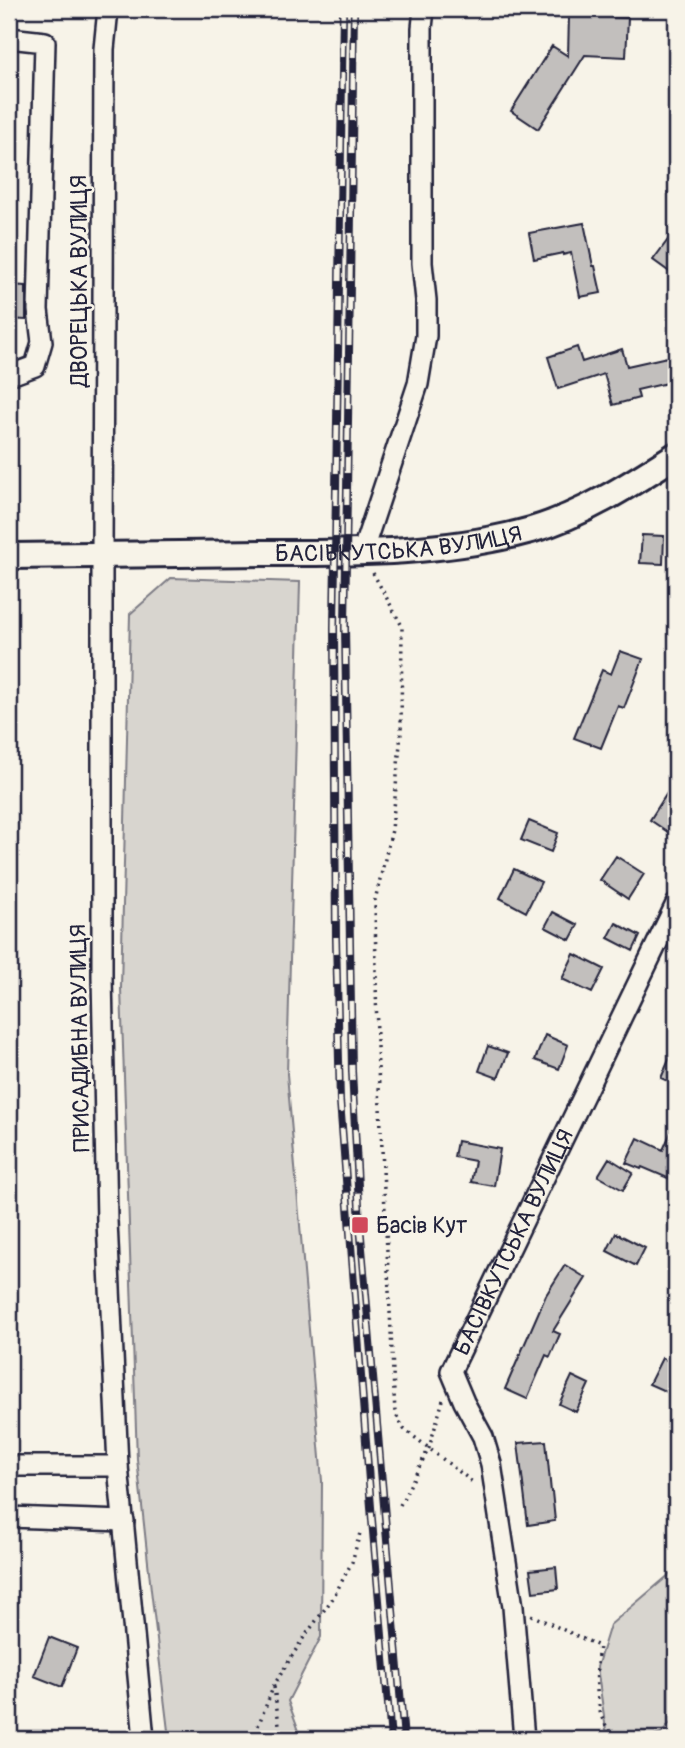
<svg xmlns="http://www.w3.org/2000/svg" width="685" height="1748" viewBox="0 0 685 1748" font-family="Pangolin,sans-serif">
	<rect width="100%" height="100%" fill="#f7f3e8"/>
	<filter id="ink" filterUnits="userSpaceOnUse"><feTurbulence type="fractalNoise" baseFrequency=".0143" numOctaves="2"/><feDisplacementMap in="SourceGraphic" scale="14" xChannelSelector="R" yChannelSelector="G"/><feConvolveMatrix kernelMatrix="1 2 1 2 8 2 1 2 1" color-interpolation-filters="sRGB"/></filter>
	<g filter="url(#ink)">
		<path fill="#d8d5cf" stroke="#7d7c85" stroke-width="2" d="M171 578 300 582 287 1074 322 1481 321 1637 288 1701 302 1739H169L151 1590 137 1459 121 988 130 614Z
			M676 1569V1717L661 1734 644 1739H619L606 1730 597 1667 610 1625Z"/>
		<path fill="#c2bfbd" stroke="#22223b" stroke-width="2" d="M569 15 628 18 626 57 585 55 538 129 511 111 552 46 568 56Z
			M584 223 593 266H595L601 293 580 297 571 253 563 255V253L534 259 529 233Z
			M676 229V266L671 273 653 260Z
			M9 285 26 286V320L9 319Z
			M577 347 582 362 622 349 627 366 676 355V381L637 390 639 398 613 405 604 374 558 389 548 357Z
			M642 535 664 536 663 564 640 563Z
			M620 651 643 659 624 708 618 706 601 748 574 738 602 670 611 674Z
			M676 779V819L668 832 650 820Z
			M529 821 558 833 551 852 521 840Z
			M616 856 644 874 628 899 600 880Z
			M514 869 541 882 526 912 500 898Z
			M553 912 578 925 570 940 545 927Z
			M616 923 640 936 633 951 608 938Z
			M574 954 604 969 592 993 562 979Z
			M545 1035 568 1045 559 1069 535 1060Z
			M676 1044V1085L661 1078Z
			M488 1046 508 1053 498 1078 479 1071Z
			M676 1121V1165L670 1179 642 1167 641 1169 626 1163 638 1138 663 1150Z
			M457 1141 500 1149 494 1186 471 1182 475 1161 454 1157Z
			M609 1158 633 1173 623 1190 598 1176Z
			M616 1233 645 1248 636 1266 607 1251Z
			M565 1265 586 1278 553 1331 560 1334 550 1357 546 1355 527 1399 505 1389 546 1295Z
			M662 1358 676 1365V1396L649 1384Z
			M572 1376 589 1384 576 1412 559 1404Z
			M546 1441 551 1492H552L555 1521 528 1525 518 1443Z
			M556 1567 558 1589 533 1592 530 1570Z
			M49 1637 77 1648 62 1687 34 1676Z"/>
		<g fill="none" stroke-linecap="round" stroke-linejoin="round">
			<g stroke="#22223b" stroke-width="24">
				<g id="minor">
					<path d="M108 9 104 49 102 554V976L107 1221 118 1466 144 1739"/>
					<path d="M9 38 45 42 38 310 42 342 35 366 16 373H9"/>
					<path d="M362 553 418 384 426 336V300L422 263V28L424 9"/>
					<path d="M9 1466H118"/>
					<path d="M9 1517 124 1521"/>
					<path id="s1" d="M524 1739 513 1607 491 1464 483 1437 464 1402 451 1371 676 904"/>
				</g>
			</g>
			<g stroke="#22223b" stroke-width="30">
				<g id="major">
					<path id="s2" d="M9 556C93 555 178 554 263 553 352 553 444 554 531 530 583 515 631 484 676 455"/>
				</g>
			</g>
			<path stroke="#22223b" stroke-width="3.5" stroke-dasharray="2 5" stroke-linecap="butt" d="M373 573 402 626 401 733 392 830 375 900 377 1047 395 1413 404 1429 475 1484
				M400 1505 429 1448 443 1400
				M531 1615 599 1646C596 1667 595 1694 601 1715 604 1724 610 1732 616 1739
				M274 1687 281 1739
				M253 1739 274 1685 302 1640 333 1598 352 1562 360 1533"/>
			<use href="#minor" stroke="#f7f3e8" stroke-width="19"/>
			<use href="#major" stroke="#f7f3e8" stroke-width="24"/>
			<g stroke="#22223b" stroke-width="8">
				<path id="rail" d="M343 9 334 628 336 939 340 1101 372 1520 391 1739
					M354 9 345 628 352 1071 360 1225 404 1739"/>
			</g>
			<use href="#rail" stroke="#f7f3e8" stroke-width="5" stroke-dasharray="16" stroke-linecap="butt"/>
		</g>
	</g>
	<rect fill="#d1495b" stroke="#f7f3e8" stroke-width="2.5" x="351" y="1216" width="18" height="18" rx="3.5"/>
	<g text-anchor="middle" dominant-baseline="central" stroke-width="5" stroke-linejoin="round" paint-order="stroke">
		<g font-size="23" fill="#22223b" stroke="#f7f3e8">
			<text transform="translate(79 281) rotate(-90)">ДВОРЕЦЬКА ВУЛИЦЯ</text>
			<text stroke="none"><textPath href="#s2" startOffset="390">БАСІВКУТСЬКА ВУЛИЦЯ</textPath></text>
			<text transform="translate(80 1038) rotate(-91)">ПРИСАДИБНА ВУЛИЦЯ</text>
			<text stroke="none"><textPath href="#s1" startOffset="522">БАСІВКУТСЬКА ВУЛИЦЯ</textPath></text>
		</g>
		<g font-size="23" fill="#22223b" stroke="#f7f3e8" text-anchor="start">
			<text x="376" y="1225">Басів Кут</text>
		</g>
	</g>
	<rect width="685" height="1748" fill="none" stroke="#f7f3e8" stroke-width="35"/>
	<rect x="18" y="18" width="650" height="1713" fill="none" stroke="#22223b" stroke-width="2.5" filter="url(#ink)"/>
</svg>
